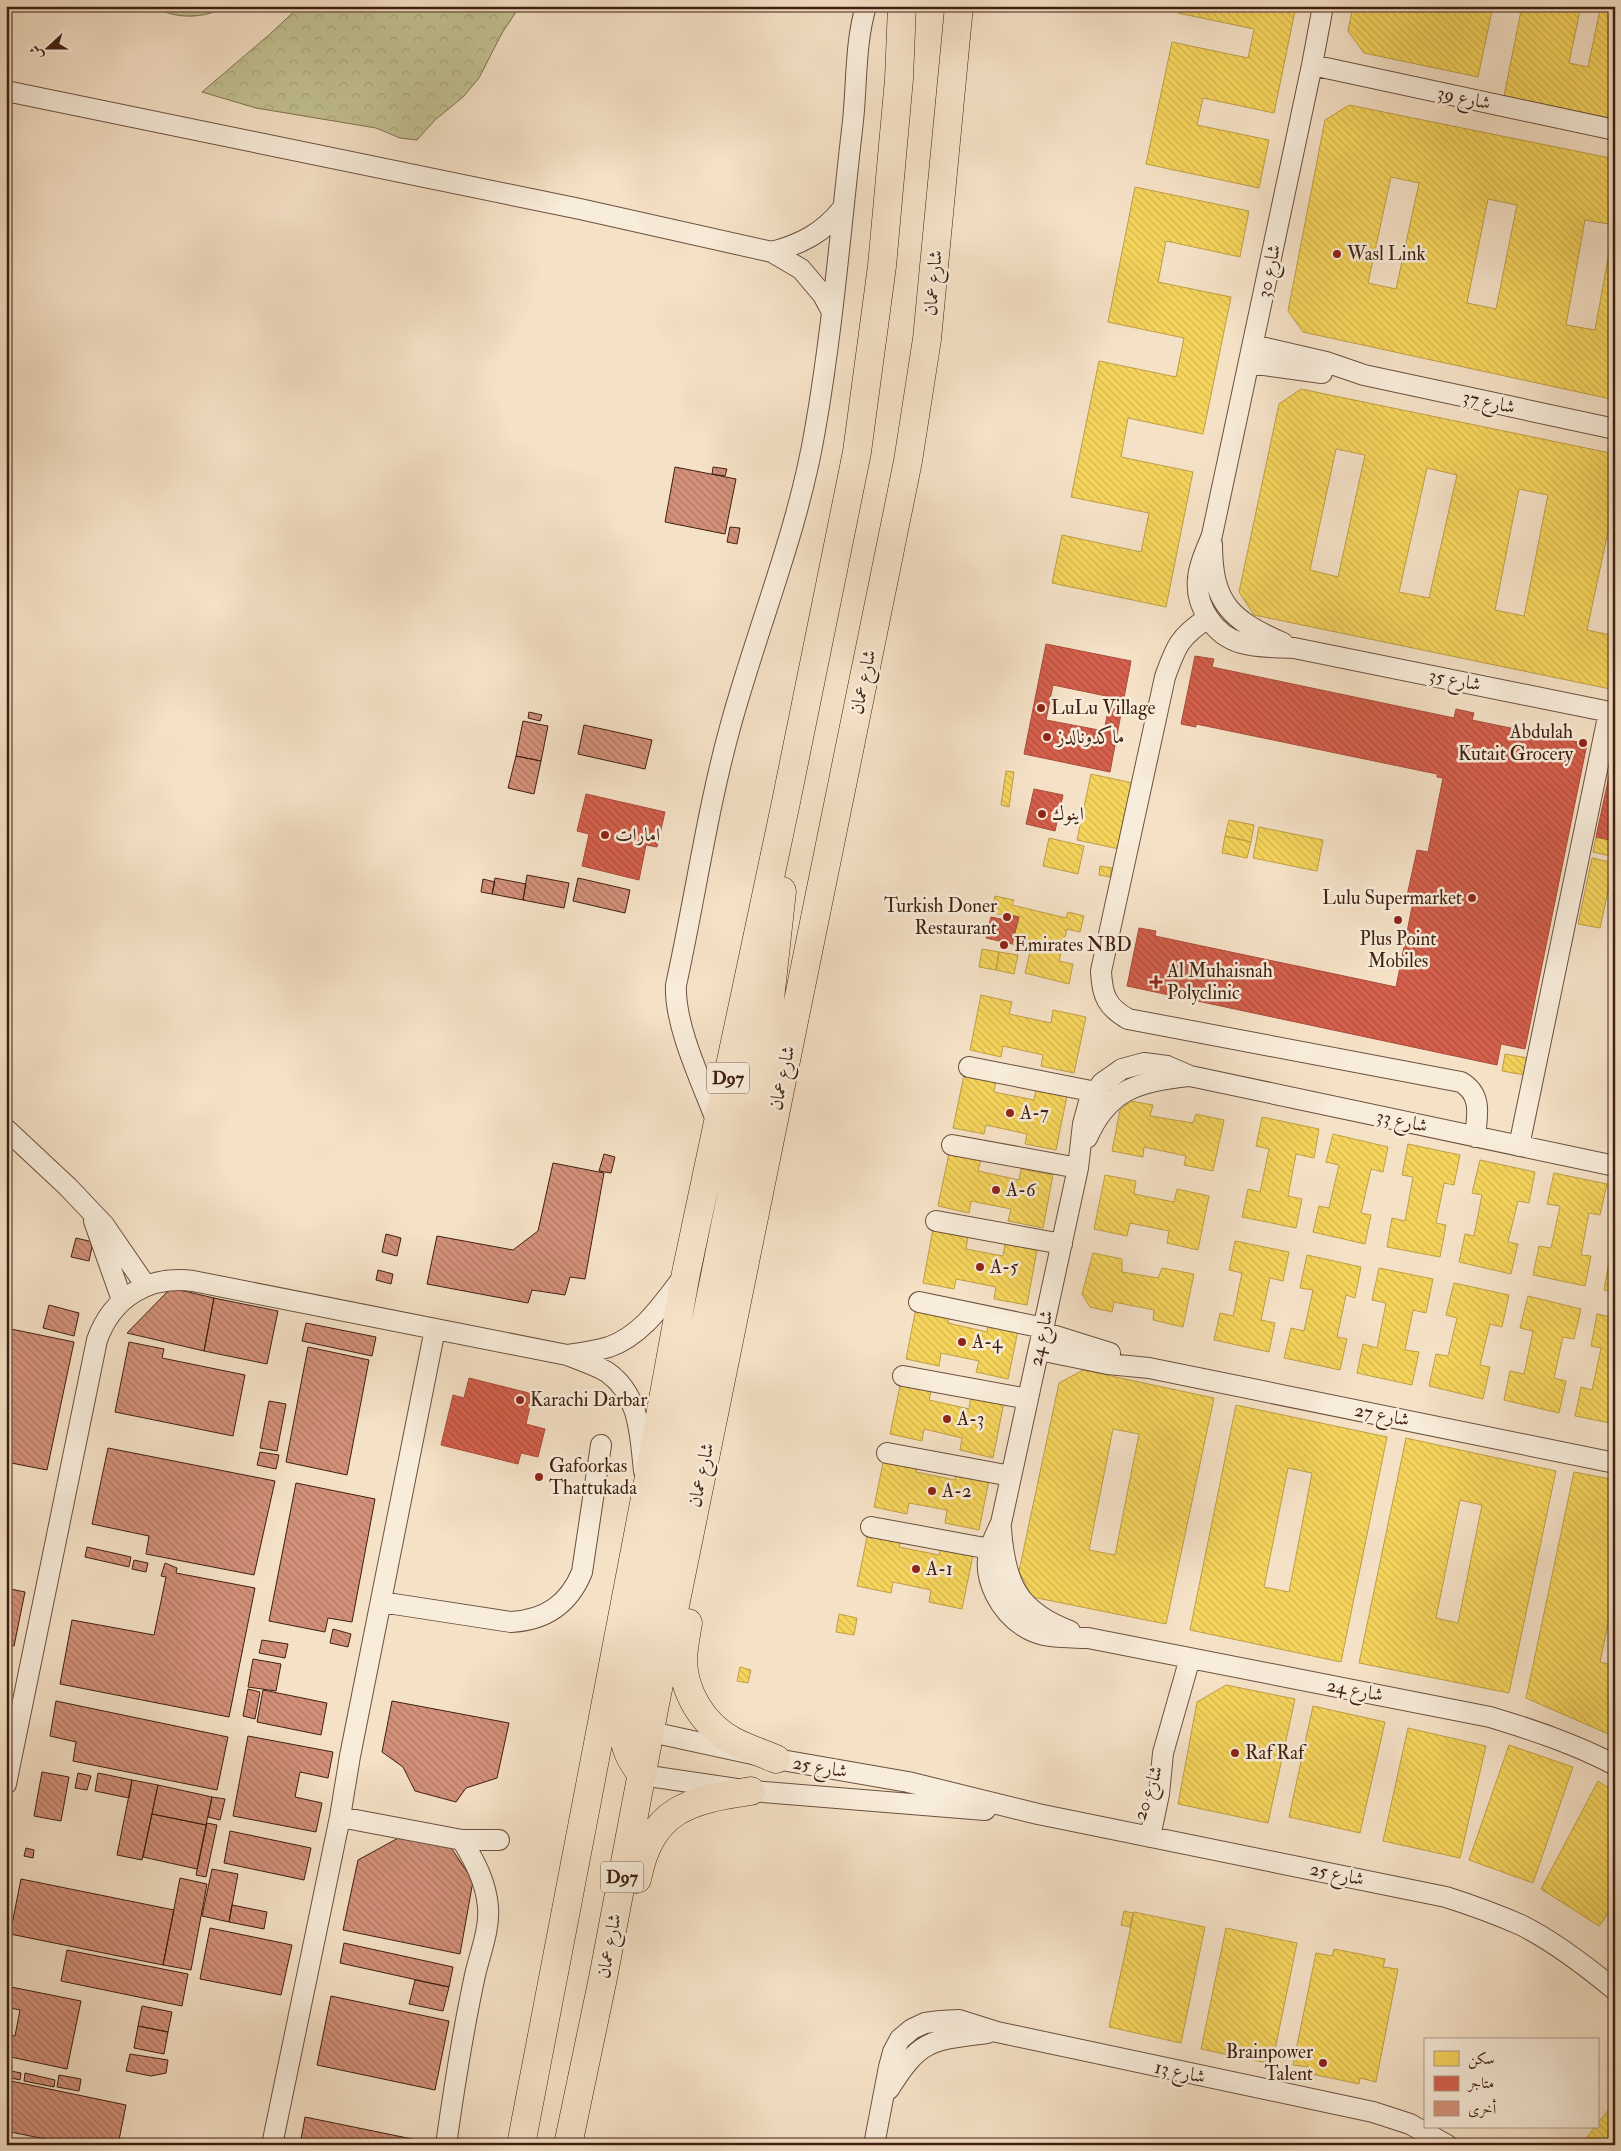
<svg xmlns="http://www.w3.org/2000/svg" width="1621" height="2151" viewBox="0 0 1621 2151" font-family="'IM FELL Double Pica',Amiri,serif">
	<defs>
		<pattern id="forest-crowns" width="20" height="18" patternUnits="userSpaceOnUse" patternTransform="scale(1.25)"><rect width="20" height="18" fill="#c2c191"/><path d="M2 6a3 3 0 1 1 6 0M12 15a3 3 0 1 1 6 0" fill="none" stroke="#a8a57c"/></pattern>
		<pattern id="homes-back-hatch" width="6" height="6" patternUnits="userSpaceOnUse" patternTransform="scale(1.25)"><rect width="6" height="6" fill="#f6d55c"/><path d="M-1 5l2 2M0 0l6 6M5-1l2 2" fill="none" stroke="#d4b64f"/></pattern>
		<pattern id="shops-back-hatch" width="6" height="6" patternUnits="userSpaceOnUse" patternTransform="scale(1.25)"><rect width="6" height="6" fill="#d6604d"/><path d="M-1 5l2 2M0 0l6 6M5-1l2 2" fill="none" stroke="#af4f3f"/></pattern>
		<pattern id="building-back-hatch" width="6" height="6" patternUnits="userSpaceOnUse" patternTransform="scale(1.25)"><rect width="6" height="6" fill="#d4917a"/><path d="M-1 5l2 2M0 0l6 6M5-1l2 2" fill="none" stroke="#ad7663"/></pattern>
	</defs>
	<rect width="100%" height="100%" fill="#f5e1c6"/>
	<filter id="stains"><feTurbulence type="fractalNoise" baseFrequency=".004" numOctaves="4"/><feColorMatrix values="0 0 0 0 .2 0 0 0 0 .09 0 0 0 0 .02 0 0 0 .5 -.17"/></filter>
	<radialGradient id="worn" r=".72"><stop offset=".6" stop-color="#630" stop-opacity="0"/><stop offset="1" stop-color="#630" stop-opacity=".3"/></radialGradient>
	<path fill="url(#forest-crowns)" stroke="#807051" d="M153 6H227C205 19 175 20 153 6Z
		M300 6H520L502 33 479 78 463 97 435 120 417 140 400 138 376 128 256 108 202 92 270 34Z"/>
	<path fill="url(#homes-back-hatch)" stroke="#bf9e46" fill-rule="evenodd" d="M1180 6H1296L1274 113 1203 98 1197 125 1269 140 1259 188 1146 164 1172 42 1248 58 1254 29 1178 13Z
		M1353 6H1423L1432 8 1433 6H1493L1478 77 1364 53 1348 31Z
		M1522 6H1581L1569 63 1588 67 1600 10 1586 6H1615V119L1504 96Z
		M1349 105 1615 159V400L1303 332 1288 311 1325 120ZM1391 177 1419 183 1396 289 1368 283ZM1488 199 1517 205 1496 309 1467 303ZM1585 220 1614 225 1595 330 1566 325Z
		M1135 187 1249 211 1240 257 1166 241 1158 282 1231 297 1203 434 1128 418 1121 457 1193 472 1166 607 1052 583 1062 535 1141 552 1149 513 1071 497 1099 361 1176 377 1184 338 1108 322Z
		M1301 389 1615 454V509L1613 508 1587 630 1615 636V690L1254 615 1239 592 1279 404ZM1336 449 1365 455 1338 577 1310 570ZM1427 468 1457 475 1429 598 1399 592ZM1519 489 1548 495 1524 616 1495 610Z
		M1006 771 1014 772 1009 807 1001 805Z
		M1091 774 1133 783 1119 849 1077 840Z
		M1229 820 1254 825 1251 842 1225 836Z
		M1259 827 1323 840 1317 871 1253 858Z
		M1225 836 1251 842 1247 858 1222 853Z
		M1596 837 1615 841 1614 857 1593 852Z
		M1049 838 1084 846 1078 874 1043 866Z
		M1592 858 1614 863 1600 928 1578 924Z
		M1100 866 1112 868 1110 877 1099 875Z
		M995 896 1014 900 1012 905 1066 918 1068 912 1084 916 1080 932 1067 929 1059 961 1073 964 1069 984 1025 973 1031 948 1012 944 1019 917 991 913Z
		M982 949 999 952 996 970 979 967Z
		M999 952 1018 955 1014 974 996 970Z
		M981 995 1012 1002 1009 1014 1051 1023 1053 1010 1086 1017 1074 1073 1041 1066 1043 1055 1003 1046 1001 1057 970 1050Z
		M1505 1054 1528 1058 1525 1075 1502 1071Z
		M964 1075 996 1081 994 1092 1034 1100 1036 1090 1067 1096 1056 1150 1025 1144 1027 1134 986 1125 984 1134 953 1128Z
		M1131 1101 1153 1105 1150 1116 1193 1123 1196 1114 1224 1120 1213 1171 1184 1165 1186 1156 1144 1147 1143 1157 1112 1151 1120 1110Z
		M1262 1117 1319 1129 1314 1158 1296 1154 1288 1196 1302 1199 1296 1228 1242 1217 1248 1189 1260 1192 1269 1149 1256 1146Z
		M1333 1134 1388 1147 1383 1172 1371 1169 1361 1213 1371 1215 1365 1244 1313 1232 1319 1206 1329 1208 1339 1165 1326 1162Z
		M1408 1144 1460 1155 1454 1185 1444 1183 1436 1223 1446 1225 1440 1257 1387 1247 1392 1218 1405 1221 1413 1177 1402 1175Z
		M949 1153 981 1159 978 1171 1019 1180 1021 1169 1053 1175 1043 1228 1008 1221 1011 1209 971 1201 969 1213 938 1206Z
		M1480 1160 1535 1172 1529 1203 1518 1201 1508 1242 1518 1244 1511 1274 1459 1262 1465 1234 1474 1236 1482 1195 1472 1193Z
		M1554 1173 1607 1184 1600 1215 1589 1213 1581 1255 1591 1256 1585 1286 1533 1275 1539 1246 1551 1248 1560 1206 1547 1204Z
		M1105 1175 1136 1181 1134 1194 1174 1202 1177 1189 1209 1196 1198 1250 1167 1243 1169 1231 1130 1223 1127 1236 1094 1229Z
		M933 1229 968 1236 966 1249 1003 1256 1005 1244 1037 1250 1027 1305 994 1299 996 1287 956 1279 954 1289 923 1283Z
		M1235 1241 1289 1252 1283 1281 1270 1278 1261 1320 1275 1323 1269 1352 1214 1340 1220 1313 1233 1316 1242 1273 1229 1270Z
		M1093 1253 1122 1259V1272L1158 1278 1162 1268 1194 1274 1183 1327 1153 1320 1154 1310 1114 1302 1112 1312 1090 1307 1082 1294Z
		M1307 1255 1361 1267 1355 1298 1346 1295 1337 1337 1347 1339 1340 1370 1284 1358 1291 1328 1304 1331 1313 1290 1300 1288Z
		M1609 1262 1615 1263V1292L1604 1290Z
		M1379 1268 1433 1279 1426 1313 1413 1310 1405 1350 1419 1352 1412 1385 1357 1373 1363 1344 1377 1348 1386 1303 1372 1300Z
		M1454 1283 1509 1295 1502 1327 1490 1324 1480 1365 1490 1367 1483 1399 1429 1386 1436 1354 1448 1356 1457 1318 1446 1315Z
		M1528 1296 1581 1309 1574 1339 1563 1337 1554 1378 1566 1381 1559 1413 1504 1400 1510 1371 1524 1374 1533 1331 1520 1328Z
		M917 1303 950 1310 948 1323 987 1332 989 1320 1019 1326 1008 1379 976 1372 979 1361 941 1353 939 1366 906 1359Z
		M1597 1314 1615 1318V1424L1575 1416 1581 1387 1592 1390 1601 1348 1591 1346Z
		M1083 1370 1214 1398 1166 1624 1032 1597 1019 1571 1059 1383ZM1113 1429 1139 1434 1115 1555 1089 1550Z
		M901 1381 932 1387 929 1400 969 1409 971 1395 1004 1402 993 1458 960 1450 962 1438 924 1429 922 1441 890 1434Z
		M1236 1405 1387 1437 1341 1662 1190 1630ZM1288 1468 1312 1473 1289 1592 1264 1587Z
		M1406 1438 1556 1471 1509 1693 1359 1663ZM1460 1500 1482 1505 1458 1623 1436 1618Z
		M885 1453 918 1460 916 1472 955 1480 957 1468 990 1475 979 1530 945 1523 947 1510 909 1503 907 1514 874 1507Z
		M1574 1472 1615 1480V1621L1609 1620 1600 1662 1615 1666V1737L1526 1698Z
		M868 1532 901 1539 899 1547 939 1555 941 1548 973 1555 962 1609 929 1602 931 1590 893 1582 891 1593 857 1586Z
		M839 1614 857 1618 854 1635 836 1632Z
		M740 1667 751 1670 748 1683 737 1681Z
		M1226 1685 1295 1699 1268 1823 1178 1804 1197 1702Z
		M1313 1706 1385 1722 1360 1833 1289 1817Z
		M1408 1728 1486 1746 1460 1858 1383 1841Z
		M1509 1745 1573 1767 1533 1883 1469 1860Z
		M1598 1781 1615 1792V1904L1599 1926 1541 1889Z
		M1124 1911 1133 1913 1130 1927 1121 1925Z
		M1134 1912 1205 1927 1181 2043 1109 2027Z
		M1226 1928 1297 1943 1272 2064 1201 2049Z
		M1334 1949 1385 1959 1383 1967 1398 1969 1376 2082 1360 2078 1359 2084 1307 2073 1308 2067 1293 2065 1316 1953 1332 1956Z
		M1615 2102V2145H1581L1595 2127H1597V2124Z"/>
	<path fill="url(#shops-back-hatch)" stroke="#a94c3b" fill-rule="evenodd" d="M1046 644 1131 661 1110 772 1024 754ZM1053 685 1111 697 1104 731 1046 720Z
		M1195 656 1214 659 1212 667 1454 718 1456 709 1474 713 1472 720 1587 744 1525 1049 1501 1044 1497 1065 1127 986 1139 928 1156 931 1155 936 1396 987 1413 902 1406 900 1417 850 1428 852 1443 778 1437 777V774L1196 724V727L1181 724Z
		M1615 748V841L1596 837Z
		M1034 789 1063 795 1055 831 1026 824Z
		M586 794 665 812 657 847 646 845 639 880 582 866 589 834 577 831Z
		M1006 914 1019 917 1012 944 986 938 991 917 1005 920Z
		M469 1378 533 1394 526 1424 545 1429 538 1457 521 1453 518 1464 441 1445 453 1395 464 1398Z"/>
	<path fill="url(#building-back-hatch)" stroke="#3f1f11" d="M675 467 736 479 725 534 665 522Z
		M713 467 727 469 725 476 712 474Z
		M730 527 740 528 737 544 727 542Z
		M529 712 542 715 540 721 528 718Z
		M523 721 548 726 541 761 516 756Z
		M584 725 652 740 645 769 578 754Z
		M516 756 541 761 534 794 508 788Z
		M527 875 569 883 564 908 523 900Z
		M495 878 526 884 523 900 492 894Z
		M578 878 630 890 625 913 573 901Z
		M483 879 495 882 492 894 481 892Z
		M604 1154 615 1157 611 1173 599 1171Z
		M553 1163 604 1173 585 1279 570 1277 565 1295 532 1290 528 1303 427 1284 437 1236 513 1250 538 1231Z
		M386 1234 401 1238 397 1256 382 1252Z
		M76 1238 93 1242 89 1261 71 1257Z
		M378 1270 393 1274 391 1284 376 1280Z
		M171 1288 214 1298 204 1351 127 1333Z
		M214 1298 278 1311 267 1364 204 1351Z
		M49 1305 79 1313 74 1336 43 1328Z
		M306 1323 376 1337 372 1356 302 1341Z
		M6 1328 74 1342 47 1470 6 1462Z
		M129 1342 164 1349 162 1358 245 1375 233 1436 115 1412Z
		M308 1347 369 1360 347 1475 286 1462Z
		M269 1401 286 1404 277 1451 260 1448Z
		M108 1448 275 1481 254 1575 146 1554 149 1536 92 1524Z
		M260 1452 279 1455 276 1469 257 1465Z
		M296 1483 375 1499 352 1622 328 1618 325 1632 269 1621Z
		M87 1547 131 1557 129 1567 85 1557Z
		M134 1560 148 1563 146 1572 132 1569Z
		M165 1563 177 1568 176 1573 255 1588 229 1717 60 1684 72 1620 154 1635 166 1577 161 1576Z
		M6 1588 25 1592 14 1646 6 1644Z
		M333 1629 351 1634 348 1647 330 1643Z
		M262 1640 288 1644 285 1658 259 1653Z
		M253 1659 281 1664 276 1691 248 1687Z
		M248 1689 260 1692 255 1719 243 1716Z
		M263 1690 327 1703 321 1735 257 1722Z
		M56 1701 228 1737 217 1790 73 1761 76 1742 50 1736Z
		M392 1701 509 1723 497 1778 466 1788 456 1802 415 1791 403 1767 382 1752Z
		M248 1736 333 1752 328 1778 300 1772 295 1797 322 1803 316 1832 233 1816Z
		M42 1772 69 1777 61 1821 34 1816Z
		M78 1773 91 1776 87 1790 75 1788Z
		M98 1773 132 1780 129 1798 95 1791Z
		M132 1780 158 1785 142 1860 117 1855Z
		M158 1785 212 1797 206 1825 152 1814Z
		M212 1797 225 1799 220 1820 208 1817Z
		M152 1814 206 1825 197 1869 143 1857Z
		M207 1823 217 1825 206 1877 196 1875Z
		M230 1831 311 1848 304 1880 224 1863Z
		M402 1836 448 1843 473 1881 460 1954 343 1930 358 1860Z
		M26 1848 34 1850 33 1858 24 1856Z
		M212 1869 238 1874 229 1922 202 1916Z
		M180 1878 207 1884 191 1970 163 1965Z
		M21 1879 174 1910 163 1965 10 1934Z
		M232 1905 267 1912 264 1929 229 1922Z
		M210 1928 292 1945 281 1995 200 1979Z
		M344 1943 453 1967 449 1987 340 1963Z
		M67 1950 188 1974 182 2006 61 1981Z
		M415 1980 449 1987 443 2011 409 2004Z
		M6 1986 81 2001 67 2069 6 2056V2035L15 2036 20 2010 6 2007Z
		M331 1996 449 2021 435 2090 317 2065Z
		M142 2006 172 2012 168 2032 138 2026Z
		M138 2026 168 2032 164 2054 134 2048Z
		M130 2054 168 2060 166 2073 151 2076 126 2071Z
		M6 2070 21 2073 20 2080 6 2077Z
		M25 2073 55 2080 54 2087 24 2081Z
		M59 2075 81 2079 79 2091 57 2087Z
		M6 2080 126 2105 118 2145H74L6 2131Z
		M305 2117 422 2141 421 2145H300Z"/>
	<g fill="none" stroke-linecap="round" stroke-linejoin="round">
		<g stroke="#6c503e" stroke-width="22">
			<path id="minor" d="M1323 6 1312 65 1212 535C1207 549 1199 563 1198 578 1195 606 1214 635 1241 643 1258 648 1277 647 1294 648L1615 713
				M1312 65 1615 130
				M6 91 580 209 772 252 801 269 823 295 831 310
				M772 252C801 244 823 233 842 209
				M1253 345 1326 362 1364 375 1615 429
				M1249 363 1322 373
				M1212 544C1212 604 1231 620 1283 643
				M1208 618C1180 636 1176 646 1165 677L1101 971C1102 996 1107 1007 1128 1019L1461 1082C1483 1095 1477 1116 1475 1137
				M969 1067 1096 1092
				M718 1125C703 1085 674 1026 676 985 695 899 707 810 731 724 758 626 798 531 815 430 833 328 841 224 853 121 857 83 855 43 866 6
				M6 1129 68 1187 104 1225 146 1286
				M1087 1138C1109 1088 1139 1082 1188 1076
				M952 1145 1078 1168
				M1519 1146 1609 712
				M1615 1166 1190 1076 1167 1066 1144 1063 1122 1069 1102 1083 1089 1102 1083 1124 1078 1168 1001 1523C997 1531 993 1540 990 1548 981 1579 1001 1614 1028 1629 1045 1639 1069 1637 1088 1638L1490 1717C1533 1730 1575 1744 1615 1765
				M94 1221 122 1300
				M936 1221 1062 1244
				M919 1302 1044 1328
				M1043 1332 1110 1353
				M1039 1350 1108 1364 1149 1368 1615 1463
				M567 1355C581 1353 596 1351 609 1347 643 1335 663 1303 684 1276
				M903 1376 1028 1399
				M887 1453 1011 1476
				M871 1527 990 1549
				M1001 1529C1005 1583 1017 1611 1070 1631
				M381 1602 511 1622C546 1620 569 1604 582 1572L601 1445
				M637 1729 776 1759 908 1782 1038 1814 1446 1897C1471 1905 1496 1914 1521 1925 1555 1942 1586 1966 1615 1990
				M642 1775 751 1791 985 1810
				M6 1784 97 1340C112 1298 148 1275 193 1281L567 1355C580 1360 595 1365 607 1372 640 1395 640 1435 644 1471
				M340 1817 462 1840H499
				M1150 1837 1159 1794 1163 1753 1190 1658
				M889 2089C920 2039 931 2040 987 2033
				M272 2145 340 1817 350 1756 435 1329
				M446 2145C454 2088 463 2031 475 1975 480 1953 490 1929 488 1907 486 1882 475 1862 462 1840
				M874 2145 889 2067 893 2052 900 2039 912 2029 925 2023 940 2021 959 2020 997 2032 1373 2112 1410 2124 1447 2145"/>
		</g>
		<g stroke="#3f1f11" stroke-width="29">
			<path id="primary" d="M688 1623C686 1634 684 1646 683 1658 683 1692 703 1725 733 1741 746 1748 762 1753 776 1759
				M642 1775C630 1759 623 1747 624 1726L769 1008 782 891
				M637 1879C651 1809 689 1800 751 1791
				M521 2145 646 1493 686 1273 786 802 857 452 882 266 899 79 902 6
				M568 2145 603 1978 656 1699 908 461 927 339 959 6"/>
		</g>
		<use href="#minor" stroke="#f8ecda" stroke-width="20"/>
		<use href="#primary" stroke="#f5e1c6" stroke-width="28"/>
	</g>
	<g fill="#8f2418" stroke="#f8ecda" stroke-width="2">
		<circle cx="1337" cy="254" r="5"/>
		<circle cx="1041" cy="708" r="5"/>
		<circle cx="1047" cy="737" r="5"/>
		<circle cx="1583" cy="743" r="5"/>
		<circle cx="1042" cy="814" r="5"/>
		<circle cx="605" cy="835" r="5"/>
		<circle cx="1472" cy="898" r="5"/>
		<circle cx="1007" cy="917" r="5"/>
		<circle cx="1398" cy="920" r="5"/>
		<circle cx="1004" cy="945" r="5"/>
		<path d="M1153.5 974.5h5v5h5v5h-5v5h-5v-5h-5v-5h5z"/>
		<circle cx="1010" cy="1113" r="5"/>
		<circle cx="996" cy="1190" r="5"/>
		<circle cx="980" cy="1267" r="5"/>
		<circle cx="962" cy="1342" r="5"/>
		<circle cx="520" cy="1400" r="5"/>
		<circle cx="947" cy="1419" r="5"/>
		<circle cx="539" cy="1477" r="5"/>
		<circle cx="932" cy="1491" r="5"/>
		<circle cx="916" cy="1569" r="5"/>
		<circle cx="1235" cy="1753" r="5"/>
		<circle cx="1323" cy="2063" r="5"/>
	</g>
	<g text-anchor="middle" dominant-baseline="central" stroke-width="5" stroke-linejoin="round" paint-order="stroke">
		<g fill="#f8ecda" stroke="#765c4d" stroke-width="1">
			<rect x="707" y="1062.5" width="42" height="31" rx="4"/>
			<rect x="601" y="1861.5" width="42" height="31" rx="4"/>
		</g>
		<g font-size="18" font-weight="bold" fill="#3f1f11">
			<text x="728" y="1078">D97</text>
			<text x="622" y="1877">D97</text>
		</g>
		<g font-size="19" fill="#3f1f11" stroke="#f8ecda">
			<text transform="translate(1464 98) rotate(12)">شارع 39</text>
			<text transform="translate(1269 271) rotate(-78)">شارع 30</text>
			<text transform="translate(933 283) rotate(-85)">شارع عمان</text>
			<text transform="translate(1489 402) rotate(12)">شارع 37</text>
			<text transform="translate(1455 680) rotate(11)">شارع 35</text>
			<text transform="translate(863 682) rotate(-78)">شارع عمان</text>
			<text transform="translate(782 1078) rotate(-78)">شارع عمان</text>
			<text transform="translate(1402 1121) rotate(12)">شارع 33</text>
			<text transform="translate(1041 1338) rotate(-78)">شارع 24</text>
			<text transform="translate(1382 1415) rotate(11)">شارع 27</text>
			<text transform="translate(701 1475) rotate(-78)">شارع عمان</text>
			<text transform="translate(1355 1690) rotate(11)">شارع 24</text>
			<text transform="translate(820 1767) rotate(10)">شارع 25</text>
			<text transform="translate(1148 1793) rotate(-71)">شارع 20</text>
			<text transform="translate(1337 1874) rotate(12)">شارع 25</text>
			<text transform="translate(609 1946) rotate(-79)">شارع عمان</text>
			<text transform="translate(1180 2072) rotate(12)">شارع 13</text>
		</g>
		<g font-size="19" fill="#3f1f11" stroke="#f8ecda" text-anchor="start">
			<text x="1347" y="254">Wasl Link</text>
			<text x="1051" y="708">LuLu Village</text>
			<text x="1573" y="732" text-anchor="end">Abdulah<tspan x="1573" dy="22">Kutait Grocery</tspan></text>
			<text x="1057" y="737">ماكدونالدز</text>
			<text x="1052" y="814">اينوك</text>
			<text x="615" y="835">امارات</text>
			<text x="1462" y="898" text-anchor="end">Lulu Supermarket</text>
			<text x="997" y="906" text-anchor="end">Turkish Doner<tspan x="997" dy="22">Restaurant</tspan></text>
			<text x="1398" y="939" text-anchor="middle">Plus Point<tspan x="1398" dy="22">Mobiles</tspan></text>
			<text x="1014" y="945">Emirates NBD</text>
			<text x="1167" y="971">Al Muhaisnah<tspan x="1167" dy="22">Polyclinic</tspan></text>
			<text x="1020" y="1113">A-7</text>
			<text x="1006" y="1190">A-6</text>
			<text x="990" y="1267">A-5</text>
			<text x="972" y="1342">A-4</text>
			<text x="530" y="1400">Karachi Darbar</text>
			<text x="957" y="1419">A-3</text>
			<text x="549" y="1466">Gafoorkas<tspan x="549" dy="22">Thattukada</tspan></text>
			<text x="942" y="1491">A-2</text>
			<text x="926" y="1569">A-1</text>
			<text x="1245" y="1753">Raf Raf</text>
			<text x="1313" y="2052" text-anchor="end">Brainpower<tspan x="1313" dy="22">Talent</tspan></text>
		</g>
	</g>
	<rect width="1621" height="2151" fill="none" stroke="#f5e1c6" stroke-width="25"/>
	<rect x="8" y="8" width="1606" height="2136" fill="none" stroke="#3f1f11" stroke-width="2.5"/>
	<rect x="12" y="12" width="1596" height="2126" fill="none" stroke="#3f1f11"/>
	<rect x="1424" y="2038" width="175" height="90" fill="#f8ecda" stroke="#ae9a8a"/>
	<rect x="1434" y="2051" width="25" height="15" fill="#f6d55c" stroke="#ae9a8a"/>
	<text x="1468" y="2064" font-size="15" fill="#3f1f11">سكن</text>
	<rect x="1434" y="2076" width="25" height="15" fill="#d6604d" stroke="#ae9a8a"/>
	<text x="1468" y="2088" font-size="15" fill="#3f1f11">متاجر</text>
	<rect x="1434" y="2101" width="25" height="15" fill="#d4917a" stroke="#ae9a8a"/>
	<text x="1468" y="2114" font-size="15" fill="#3f1f11">أخرى</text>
	<g transform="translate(48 48) rotate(249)" stroke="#f8ecda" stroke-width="4" paint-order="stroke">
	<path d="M0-4L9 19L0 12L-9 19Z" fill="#3f1f11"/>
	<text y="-8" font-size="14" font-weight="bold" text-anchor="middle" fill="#3f1f11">ش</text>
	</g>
	<rect width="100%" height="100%" filter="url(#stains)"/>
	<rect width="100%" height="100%" fill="url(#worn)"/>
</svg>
